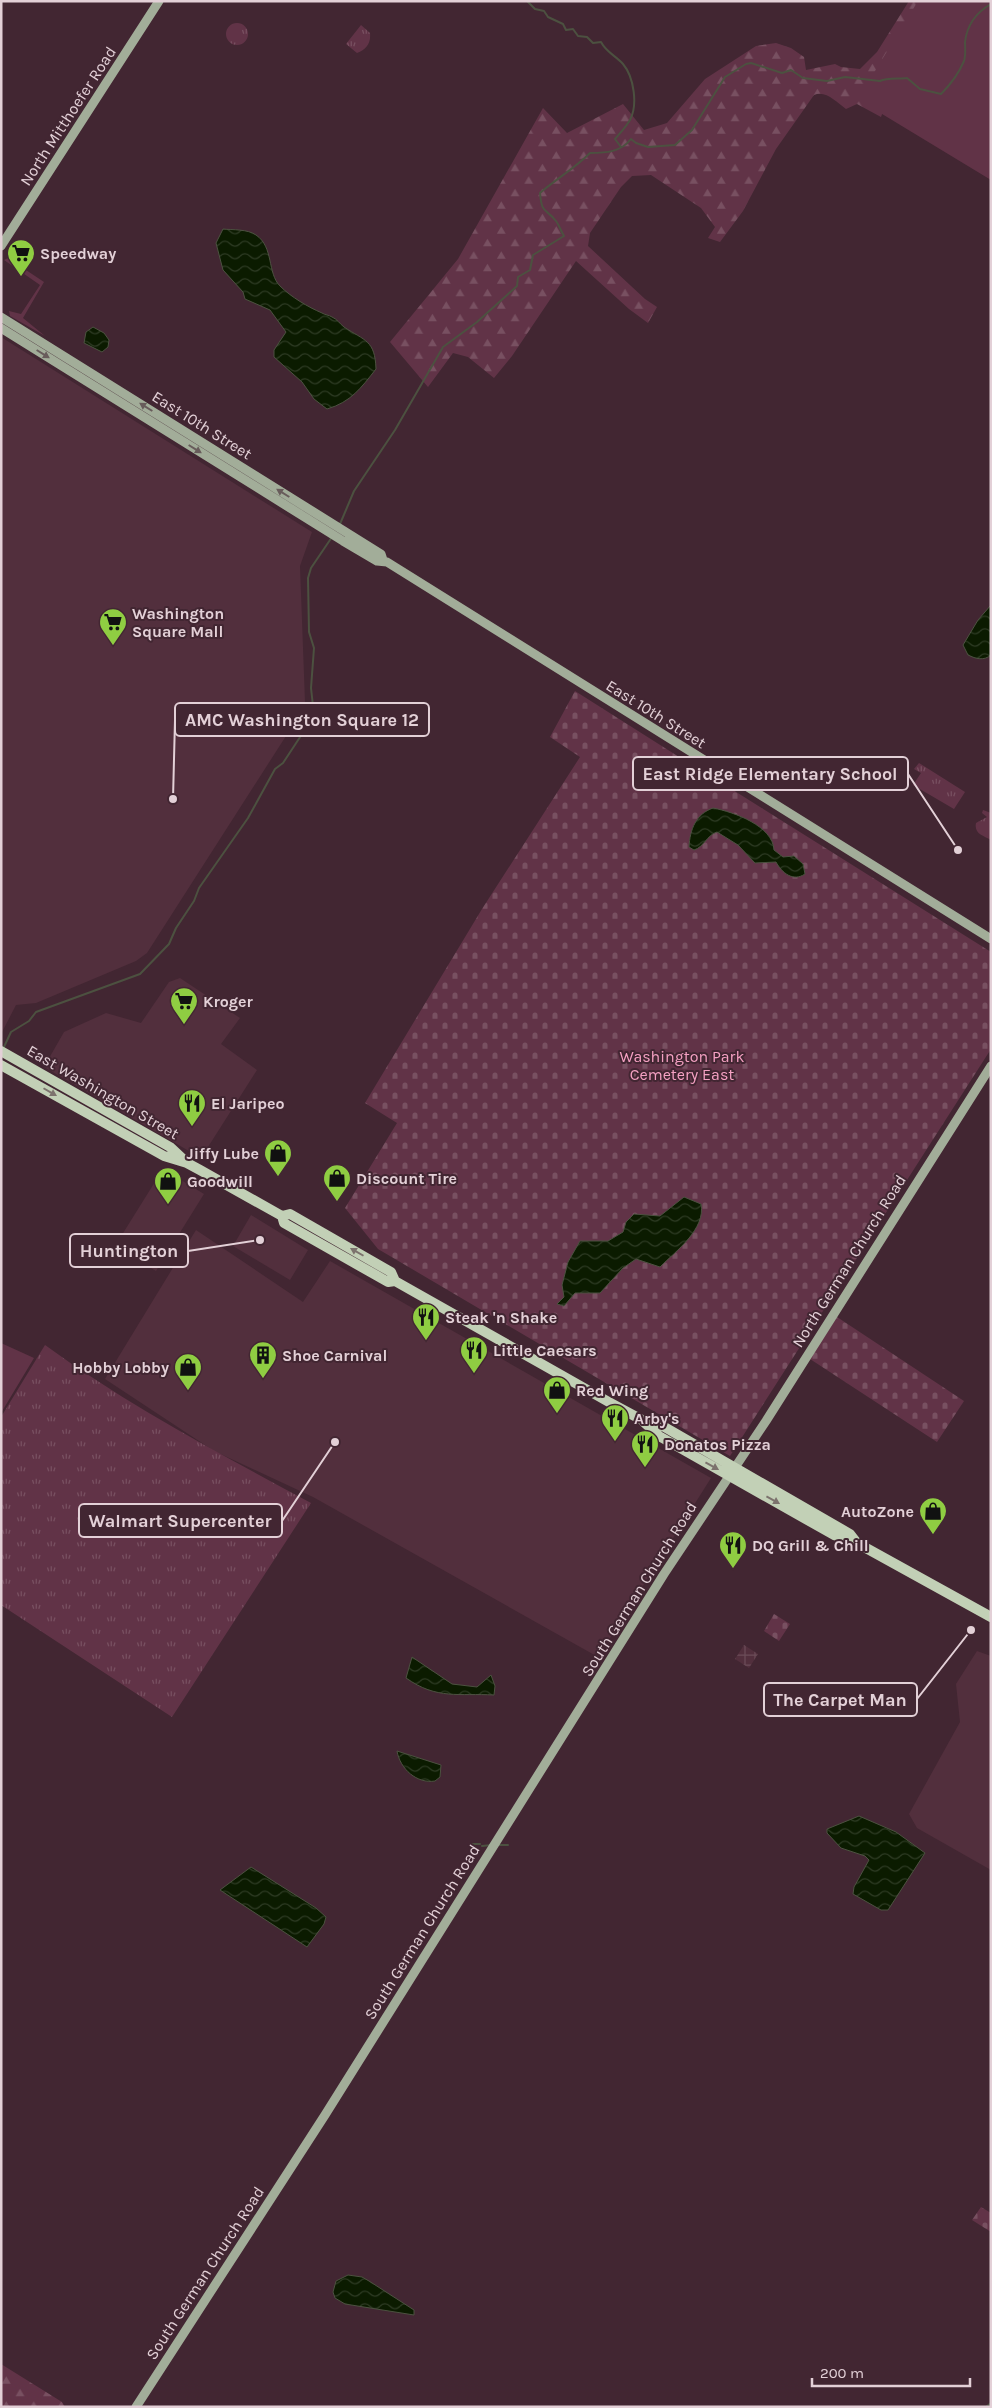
<svg xmlns="http://www.w3.org/2000/svg" width="992" height="2408" viewBox="0 0 992 2408" font-family="Karla,sans-serif">
	<defs>
		<pattern id="industrial-grid" width="8" height="8" patternUnits="userSpaceOnUse" patternTransform="scale(1.25)"><rect width="8" height="8" fill="#522f3d"/><path d="M0 4h8M4 0v8" fill="none" stroke="#6b4c58"/></pattern>
		<pattern id="forest-firs" width="22" height="20" patternUnits="userSpaceOnUse" patternTransform="scale(1.25)"><rect width="22" height="20" fill="#613347"/><path d="M5 1l3.5 6h-7zM16 11l3.5 6h-7z" fill="#785061"/></pattern>
		<pattern id="cemetery-stones" width="16" height="16" patternUnits="userSpaceOnUse" patternTransform="scale(1.25)"><rect width="16" height="16" fill="#613347"/><path d="M2 7V4a2 2 0 0 1 4 0v3zM10 15v-3a2 2 0 0 1 4 0v3z" fill="#785061"/></pattern>
		<pattern id="park-tufts" width="24" height="20" patternUnits="userSpaceOnUse" patternTransform="scale(1.25)"><rect width="24" height="20" fill="#613347"/><path d="M3 7l-1-3M5 7V3M7 7l1-3M15 17l-1-3M17 17v-4M19 17l1-3" fill="none" stroke="#785061"/></pattern>
		<pattern id="water-waves" width="16" height="10" patternUnits="userSpaceOnUse" patternTransform="scale(1.25)"><rect width="16" height="10" fill="#0b1b00"/><path d="M0 5q4-4 8 0t8 0" fill="none" stroke="#2e3b24"/></pattern>
	</defs>
	<rect width="100%" height="100%" fill="#422632"/>
	<path fill="#522f3d" d="M1 337 312 532 300 566 305 702 302 711 147 953 136 961 36 1003 16 1005 1 1034Z
		M180 978 240 1018 221 1044 257 1070 201 1158 44 1067 64 1032 106 1013 141 1023 169 982Z
		M163 1169 204 1194 156 1271 115 1246Z
		M251 1215 308 1250 290 1280 233 1246Z
		M196 1230 303 1302 330 1261 711 1478 598 1657 313 1497 214 1451 105 1379Z
		M977 1651 991 1656V1870L917 1828 909 1814 960 1722 956 1684Z"/>
	<path fill="url(#industrial-grid)" d="M744 1645 758 1654 749 1668 735 1659Z"/>
	<path fill="#613347" d="M913 1H991V180L854 97Z
		M8 258 44 282 23 318 45 336 10 316 9 311 21 314 40 285 4 260Z
		M1 1343 34 1358 1 1413Z"/>
	<path fill="url(#forest-firs)" d="M909 1H918L859 97 883 111 881 117 857 104 846 109C836 102 826 90 814 95L776 149 743 211 720 242 708 238 715 227 701 208 651 175 632 176 621 187 590 233 588 246 645 299 657 307 648 323 629 309 576 261 512 356 494 378 468 357 453 353 428 387 390 342 458 259 543 108 567 133 623 104 644 130 667 123 705 79 756 46 776 43 791 48 804 57 806 70 835 64 841 67 860 69 877 52Z
		M1 2364 62 2402 65 2407H2Z"/>
	<path fill="url(#cemetery-stones)" d="M575 691 698 769 697 774 702 777 706 773 991 952V1049L730 1456 378 1249 345 1208 397 1123 365 1103 482 909 580 757 550 737Z
		M837 1317 964 1401 937 1442 810 1359Z
		M774 1614 790 1624 779 1641 764 1631Z
		M981 2207 991 2213V2232L972 2220Z"/>
	<path fill="url(#park-tufts)" d="M226 34a11 11 0 1 1 22 0a11 11 0 1 1-22 0Z
		M361 25 370 33C371 44 366 49 357 53L346 44Z
		M919 763 965 792 954 809 913 785 921 773 914 769Z
		M983 810 991 813V840C983 835 974 834 976 823L987 817 982 813Z
		M45 1345C129 1406 220 1454 311 1503L172 1717 1 1605V1417Z"/>
	<path fill="url(#water-waves)" stroke="#4c5140" d="M223 229C232 230 248 229 256 235 274 247 267 273 280 286 291 297 308 307 322 313 325 315 329 315 332 317 337 319 340 324 344 327 365 341 375 340 376 369 361 388 351 402 327 409L314 399 302 382 274 357V350L286 332 270 310 245 299 243 292 223 270 216 243Z
		M93 327 104 333 109 340 108 347 102 352 84 343 86 332Z
		M991 605V655C984 661 976 659 968 655L963 645 978 620Z
		M713 808C734 812 773 826 774 850L783 857 794 856 803 864 805 874C793 882 782 873 776 862L755 863 738 845 717 832C707 835 704 847 694 850L689 847C690 829 696 814 713 808Z
		M684 1197 701 1204C706 1229 676 1251 660 1267L636 1259 623 1268 600 1293H575L564 1306 557 1304 564 1297 562 1285 568 1262 580 1241H608L623 1232 626 1222 634 1214 660 1216Z
		M412 1657 452 1684 477 1687 491 1675 495 1686 494 1695C459 1693 437 1700 406 1678Z
		M397 1751 441 1765 440 1777 435 1781C417 1784 400 1769 397 1751Z
		M859 1816 896 1832 925 1853 888 1910H881L853 1894 854 1887 869 1860 865 1856 841 1848 827 1833V1829Z
		M251 1867 316 1908 326 1917 324 1924 307 1947 220 1890Z
		M348 2275 362 2277 369 2281 414 2310V2315L345 2304 335 2298 333 2292 336 2281Z"/>
	<g fill="none" stroke-linecap="round" stroke-linejoin="round">
		<path stroke="#4c5140" stroke-width="2" d="M527 1 535 9 544 11 548 17 563 24 566 30 573 29 578 36 587 37 593 43 601 42C606 52 616 56 623 64 634 77 638 105 630 120 626 127 620 133 615 139L621 147
			M340 524 354 491 395 430 443 347 477 322 517 286 518 277 530 270 533 255 564 236C561 231 559 225 556 221 545 207 542 215 540 193 556 179 574 169 590 153 606 153 621 152 631 139L636 143 648 147 675 145 692 130 725 77 746 64 751 63 782 73 791 70 803 78 827 81 845 77 880 81C886 78 900 79 907 78L920 89 941 94C950 85 959 73 964 61 966 55 965 48 965 42 967 25 977 12 991 4
			M3 1049 11 1032 29 1021 36 1012 140 974 169 944 176 928 194 901 199 888 248 818 275 769 283 763 308 725 313 706 311 688 314 648 309 632 308 578 311 568 332 537
			M471 1844H480
			M497 1845H508
			M482 1846 492 1845
			M986 2407 991 2403"/>
		<path stroke="#a2ad99" stroke-width="9" d="M1 246 159 1
			M1 317 381 554 383 560
			M1 328 343 541 377 561 387 562 991 939
			M136 2407 325 2115 664 1574 766 1421 991 1066"/>
		<path stroke="#c2d0b6" stroke-width="10" d="M1 1051 170 1147 186 1162
			M1 1065 164 1156 187 1163 200 1170 282 1216 284 1223 388 1282 395 1281
			M282 1216 290 1214 391 1272 395 1281 607 1401 642 1420 661 1425 850 1534 857 1543
			M644 1422 659 1436 834 1535 857 1543 991 1617"/>
	</g>
	<defs><path id="oneway-solid" d="M-6-.8H1V-3.2L6.5 0L1 3.2V.8H-6Z" transform="scale(1.25)"/></defs>
	<g fill="#685c5b">
		<use href="#oneway-solid" transform="translate(43 354) rotate(32)"/>
		<use href="#oneway-solid" transform="translate(146 407) rotate(-148)"/>
		<use href="#oneway-solid" transform="translate(195 449) rotate(32)"/>
		<use href="#oneway-solid" transform="translate(283 493) rotate(-148)"/>
	</g>
	<g fill="#7c726d">
		<use href="#oneway-solid" transform="translate(50 1092) rotate(30)"/>
		<use href="#oneway-solid" transform="translate(357 1252) rotate(-150)"/>
		<use href="#oneway-solid" transform="translate(712 1466) rotate(29)"/>
		<use href="#oneway-solid" transform="translate(773 1500) rotate(29)"/>
	</g>
	<defs>
		<g id="supermarket-pin" transform="scale(1.4375)"><path d="M0 17L-7.5 6A9.5 9.5 0 1 1 7.5 6Z" fill="#8fcd42" stroke="#422632"/><path d="M-6-5.5h2.5l.6 2H6L4.5 2H-2.5L-4.4-4H-6ZM-1.5 3.2a1.3 1.3 0 1 0 .1 0ZM3 3.2a1.3 1.3 0 1 0 .1 0Z" fill="#111"/></g>
		<g id="restaurant-pin" transform="scale(1.4375)"><path d="M0 17L-7.5 6A9.5 9.5 0 1 1 7.5 6Z" fill="#8fcd42" stroke="#422632"/><path d="M-5-6h1v4h1v-4h1v4h1v-4h1v5L-1.5 .5V6h-2V.5L-5-1ZM5-6V6H3V1.5H1.5Q1.5-4 5-6Z" fill="#111"/></g>
		<g id="shop-pin" transform="scale(1.4375)"><path d="M0 17L-7.5 6A9.5 9.5 0 1 1 7.5 6Z" fill="#8fcd42" stroke="#422632"/><path d="M-5-2.5h2.3a2.7 3.5 0 0 1 5.4 0H5L5.5 6h-11ZM-1.5-2.5h3a1.5 2.3 0 0 0-3 0Z" fill="#111"/></g>
		<g id="building-pin" transform="scale(1.4375)"><path d="M0 17L-7.5 6A9.5 9.5 0 1 1 7.5 6Z" fill="#8fcd42" stroke="#422632"/><path d="M-4-6H4V6H1V3H-1V6H-4ZM-2.5-4.3h1.7v1.8h-1.7ZM.8-4.3h1.7v1.8H.8ZM-2.5-1h1.7V.8h-1.7ZM.8-1h1.7V.8H.8Z" fill="#111"/></g>
	</defs>
	<g fill-rule="evenodd">
		<use href="#supermarket-pin" x="21" y="253"/>
		<use href="#supermarket-pin" x="113" y="622"/>
		<use href="#supermarket-pin" x="184" y="1001"/>
		<use href="#restaurant-pin" x="192" y="1103"/>
		<use href="#shop-pin" x="278" y="1153"/>
		<use href="#shop-pin" x="337" y="1178"/>
		<use href="#shop-pin" x="168" y="1181"/>
		<use href="#restaurant-pin" x="426" y="1317"/>
		<use href="#restaurant-pin" x="474" y="1350"/>
		<use href="#building-pin" x="263" y="1355"/>
		<use href="#shop-pin" x="188" y="1367"/>
		<use href="#shop-pin" x="557" y="1390"/>
		<use href="#restaurant-pin" x="615" y="1418"/>
		<use href="#restaurant-pin" x="645" y="1444"/>
		<use href="#shop-pin" x="933" y="1511"/>
		<use href="#restaurant-pin" x="733" y="1545"/>
	</g>
	<g text-anchor="middle" dominant-baseline="central" stroke-width="4" stroke-linejoin="round" paint-order="stroke">
		<g font-size="16" fill="#e3d0d7" stroke="#422632">
			<text transform="translate(68 116) rotate(-57)">North Mitthoefer Road</text>
			<text transform="translate(202 425) rotate(32)">East 10th Street</text>
			<text transform="translate(656 714) rotate(32)">East 10th Street</text>
			<text transform="translate(103 1092) rotate(30)">East Washington Street</text>
			<text transform="translate(849 1261) rotate(-58)">North German Church Road</text>
			<text transform="translate(639 1589) rotate(-58)">South German Church Road</text>
			<text transform="translate(422 1932) rotate(-58)">South German Church Road</text>
			<text transform="translate(205 2273) rotate(-57)">South German Church Road</text>
		</g>
		<g font-size="16" font-weight="bold" fill="#e3d0d7" stroke="#422632" text-anchor="start">
			<text x="40" y="253">Speedway</text>
			<text x="132" y="613">Washington<tspan x="132" dy="18">Square Mall</tspan></text>
			<text x="203" y="1001">Kroger</text>
			<text x="211" y="1103">El Jaripeo</text>
			<text x="259" y="1153" text-anchor="end">Jiffy Lube</text>
			<text x="356" y="1178">Discount Tire</text>
			<text x="187" y="1181">Goodwill</text>
			<text x="445" y="1317">Steak 'n Shake</text>
			<text x="493" y="1350">Little Caesars</text>
			<text x="282" y="1355">Shoe Carnival</text>
			<text x="169" y="1367" text-anchor="end">Hobby Lobby</text>
			<text x="576" y="1390">Red Wing</text>
			<text x="634" y="1418">Arby's</text>
			<text x="664" y="1444">Donatos Pizza</text>
			<text x="914" y="1511" text-anchor="end">AutoZone</text>
			<text x="752" y="1545">DQ Grill &amp; Chill</text>
		</g>
		<g font-size="16" fill="#f5a1c3" stroke="#422632">
			<text x="682" y="1056">Washington Park<tspan x="682" dy="18">Cemetery East</tspan></text>
		</g>
	</g>
	<path fill="none" stroke="#e3d0d7" stroke-width="2" d="M173 799L175 720M958 850L908 774M260 1240L188 1251M335 1442L282 1521M971 1630L917 1699"/>
	<g fill="#e3d0d7" stroke="#422632" stroke-width="2">
		<circle cx="173" cy="799" r="5"/>
		<circle cx="958" cy="850" r="5"/>
		<circle cx="260" cy="1240" r="5"/>
		<circle cx="335" cy="1442" r="5"/>
		<circle cx="971" cy="1630" r="5"/>
	</g>
	<g fill="#422632" stroke="#e3d0d7" stroke-width="2">
		<rect x="175" y="703" width="254" height="33" rx="5"/>
		<rect x="633" y="757" width="275" height="33" rx="5"/>
		<rect x="70" y="1234" width="118" height="33" rx="5"/>
		<rect x="79" y="1504" width="203" height="33" rx="5"/>
		<rect x="764" y="1683" width="153" height="33" rx="5"/>
	</g>
	<g font-size="18" text-anchor="middle" font-weight="bold" fill="#e3d0d7">
		<text x="302" y="726">AMC Washington Square 12</text>
		<text x="770" y="780">East Ridge Elementary School</text>
		<text x="129" y="1257">Huntington</text>
		<text x="180" y="1527">Walmart Supercenter</text>
		<text x="840" y="1706">The Carpet Man</text>
	</g>
	<rect width="992" height="2408" fill="none" stroke="#e3d0d7" stroke-width="5"/>
	<path d="M812 2378v8h158v-8" fill="none" stroke="#e3d0d7" stroke-width="2.5"/>
	<text x="820" y="2378" font-size="15" fill="#e3d0d7" stroke="#422632" stroke-width="4" paint-order="stroke">200 m</text>
</svg>
